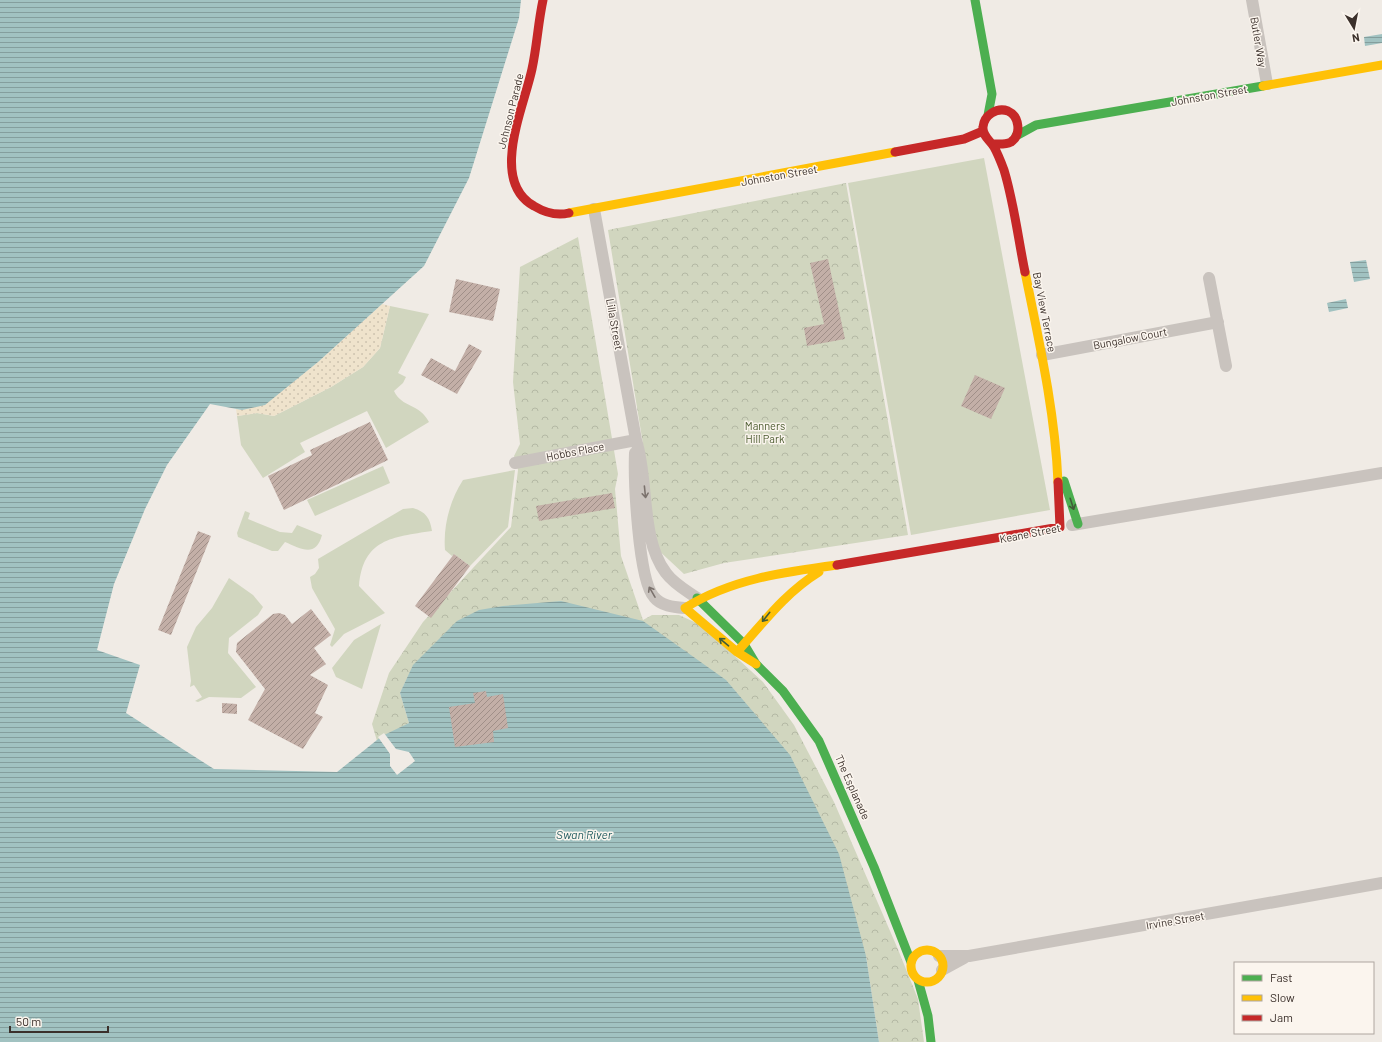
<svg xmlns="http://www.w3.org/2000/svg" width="1382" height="1042" viewBox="0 0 1382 1042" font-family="Barlow,sans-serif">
	<defs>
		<pattern id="forest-crowns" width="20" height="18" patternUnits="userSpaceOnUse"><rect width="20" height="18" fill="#d1d6bf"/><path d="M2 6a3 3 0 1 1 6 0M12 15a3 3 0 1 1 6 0" fill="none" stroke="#b4b8a4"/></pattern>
		<pattern id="sand-dots" width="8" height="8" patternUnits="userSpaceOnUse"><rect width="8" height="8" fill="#efe3cc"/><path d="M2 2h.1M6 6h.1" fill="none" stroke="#cec3af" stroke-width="1.8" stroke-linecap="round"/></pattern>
		<pattern id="water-rules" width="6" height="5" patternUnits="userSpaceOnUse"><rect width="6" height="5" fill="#a1c2c1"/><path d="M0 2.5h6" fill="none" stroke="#849e9d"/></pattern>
		<pattern id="building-hatch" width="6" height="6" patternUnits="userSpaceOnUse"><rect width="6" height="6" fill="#c3afa7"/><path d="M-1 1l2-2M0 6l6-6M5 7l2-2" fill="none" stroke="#a08f88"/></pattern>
	</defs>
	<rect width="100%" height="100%" fill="#f0ebe5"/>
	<path fill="#d1d6bf" d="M984 158 1050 510 911 535 848 183Z
		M390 306 429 314 398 373 406 377 403 383 394 391C402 408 419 403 429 422L386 448 367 411 300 443 305 452 263 478 241 445 237 416 257 413 274 416 331 387 363 367 380 348Z
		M383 466 390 483 315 516 307 500Z
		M515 470 508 527 470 566 454 554 452 556 445 550C443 526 450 500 463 480Z
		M413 508C426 512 430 518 432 531 392 537 363 539 359 586L385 613 344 634 332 647 330 645 335 629 312 588 310 577 315 574 319 568 318 559 403 509Z
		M245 511 250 513 248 519 280 532 292 533 297 525 322 535C316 558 301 549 285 542L278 551H272L238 537 237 533Z
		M229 578 253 595 263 607 258 615 229 638 228 653 256 687 241 698 209 697 198 702 195 701 202 697 194 685 190 687 191 681 187 647 196 627 212 608Z
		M381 624 362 689 336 677 332 668 354 640Z"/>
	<path fill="url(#forest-crowns)" d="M846 183 908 535 724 563 684 574 655 547 643 444 608 230Z
		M578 237 618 474 615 489 621 556 643 620 652 615H679L701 625 763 682 794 725 834 802 897 947 918 999 924 1042H879L866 956 423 657 413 666 400 693 409 723 377 741 372 724 389 673 423 622 511 527 518 470 514 456 520 444 513 382 520 267Z"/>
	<path fill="url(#sand-dots)" d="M382 304 390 306 380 348 363 367 331 387 274 416 257 413 237 416 236 409 242 410 265 404 318 362Z"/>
	<path fill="url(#water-rules)" d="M0 0H521L519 18 469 178 424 266 318 362 265 405 242 410 210 404 167 465 145 509 114 584 97 650 140 665 126 713 214 769 337 772 382 736 409 723 400 693 413 665 457 621 479 610 503 606 561 601 643 621 726 680 790 755 839 854 866 956 879 1042H0Z
		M1382 34V43L1365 46 1364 37Z
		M1366 260 1370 279 1354 282 1350 262Z
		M1346 299 1348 308 1329 312 1327 303Z"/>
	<path fill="#f0ebe5" d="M384 733 396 749 409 752 415 761 397 775 390 766V754L378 737Z"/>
	<path fill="url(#building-hatch)" d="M828 259 845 339 807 346 804 328 824 324 810 263Z
		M456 279 500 289 493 321 449 312Z
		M469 344 482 351 457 394 421 375 431 358 455 371Z
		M975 375 1005 388 991 419 961 406Z
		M370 422 388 460 284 510 268 476 312 455 310 450Z
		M612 493 615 508 539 521 536 506Z
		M198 531 211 536 171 635 158 630Z
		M454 554 470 566 431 618 415 606Z
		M311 609 331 635 314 648 326 664 310 675 328 685 315 713 323 717 303 749 248 720 265 689 236 652 237 643 273 614 279 613 285 615 292 624Z
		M486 691 487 697 503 694 508 728 493 731 494 742 455 747 449 707 475 703 473 693Z
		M222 703 237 704V714L222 713Z"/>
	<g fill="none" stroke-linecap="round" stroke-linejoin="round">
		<path stroke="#c9c3be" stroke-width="12" d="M1252 0 1267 84
			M594 209 636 440C649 481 640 539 666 573 674 584 687 591 697 598
			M1209 278 1226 366
			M1042 355 1218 322
			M635 453C634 478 638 580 654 597 661 606 674 607 685 608
			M515 463 636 440
			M1072 525 1382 473
			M939 956H969L1382 883
			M942 970 964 958"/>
		<path stroke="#4caf50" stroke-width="9" d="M975 0 992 94 988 115
			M1016 136 1036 125 1263 86
			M1064 481 1078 524
			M697 598 744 644 756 664 783 691 819 741 874 867 911 962
			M918 980 928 1016 931 1042"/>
		<path stroke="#ffc107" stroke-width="9" d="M1263 86 1382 65
			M569 213 895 152
			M1025 272C1039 341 1055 411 1058 482
			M737 652C763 623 785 593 819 572
			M756 664 737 652 685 608C731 579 784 572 837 565
			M911 966a16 16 0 1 1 32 0a16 16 0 1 1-32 0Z"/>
		<path stroke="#c62828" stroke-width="9" d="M543 0C538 23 537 46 532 69 524 107 489 181 534 206 544 212 557 216 569 213
			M993 144C999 144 1005 145 1011 142 1022 134 1019 116 1008 111 997 107 984 115 983 127 982 136 990 140 994 147 998 154 1001 162 1004 170 1014 203 1018 238 1025 272
			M895 152 964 139 983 131
			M837 565 1060 527 1058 482"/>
	</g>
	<defs><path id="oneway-shaft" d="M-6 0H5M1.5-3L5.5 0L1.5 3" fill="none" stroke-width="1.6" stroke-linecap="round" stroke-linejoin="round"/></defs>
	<g stroke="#7b726d">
		<use href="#oneway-shaft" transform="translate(645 492) rotate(84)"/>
		<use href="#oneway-shaft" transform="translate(652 592) rotate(-120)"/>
	</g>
	<g stroke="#415c38">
		<use href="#oneway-shaft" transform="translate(1072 504) rotate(72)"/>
		<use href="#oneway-shaft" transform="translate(766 617) rotate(129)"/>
		<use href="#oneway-shaft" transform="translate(724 642) rotate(-140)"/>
	</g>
	<g text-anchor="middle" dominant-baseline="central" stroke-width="3" stroke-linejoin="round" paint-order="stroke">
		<g font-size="11" fill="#3b302b" stroke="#fbf5ee">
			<text transform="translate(1259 42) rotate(80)">Butler Way</text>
			<text transform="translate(1209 95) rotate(-10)">Johnston Street</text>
			<text transform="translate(510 111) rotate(-76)">Johnson Parade</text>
			<text transform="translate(779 175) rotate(-10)">Johnston Street</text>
			<text transform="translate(1045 312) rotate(79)">Bay View Terrace</text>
			<text transform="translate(615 324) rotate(80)">Lilla Street</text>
			<text transform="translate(1130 338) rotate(-11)">Bungalow Court</text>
			<text transform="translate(575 451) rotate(-11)">Hobbs Place</text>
			<text transform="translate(1030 533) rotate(-11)">Keane Street</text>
			<text transform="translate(853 787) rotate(66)">The Esplanade</text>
			<text transform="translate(1175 920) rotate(-10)">Irvine Street</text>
		</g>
		<g font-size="11" fill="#4a5a2e" stroke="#fbf5ee">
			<text x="765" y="425">Manners<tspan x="765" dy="13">Hill Park</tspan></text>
		</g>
		<g font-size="12" font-style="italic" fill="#1f5a5e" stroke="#fbf5ee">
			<text x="584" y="834">Swan River</text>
		</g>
	</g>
	<rect x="1234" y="962" width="140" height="72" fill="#fbf5ee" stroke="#aea6a0"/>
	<rect x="1242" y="975" width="20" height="6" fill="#4caf50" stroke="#aea6a0"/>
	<text x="1270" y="982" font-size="12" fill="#3b302b">Fast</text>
	<rect x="1242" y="995" width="20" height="6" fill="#ffc107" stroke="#aea6a0"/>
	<text x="1270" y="1002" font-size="12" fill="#3b302b">Slow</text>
	<rect x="1242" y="1015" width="20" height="6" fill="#c62828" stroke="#aea6a0"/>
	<text x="1270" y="1022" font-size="12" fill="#3b302b">Jam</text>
	<g transform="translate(1354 28) rotate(170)" stroke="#fbf5ee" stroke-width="3" paint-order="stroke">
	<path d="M0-3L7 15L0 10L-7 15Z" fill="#3b302b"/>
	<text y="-6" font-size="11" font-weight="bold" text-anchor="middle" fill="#3b302b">N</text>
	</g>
	<path d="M10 1026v6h98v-6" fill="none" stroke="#3b302b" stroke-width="2"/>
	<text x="16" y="1026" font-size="12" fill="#3b302b" stroke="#fbf5ee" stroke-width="3" paint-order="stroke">50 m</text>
</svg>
